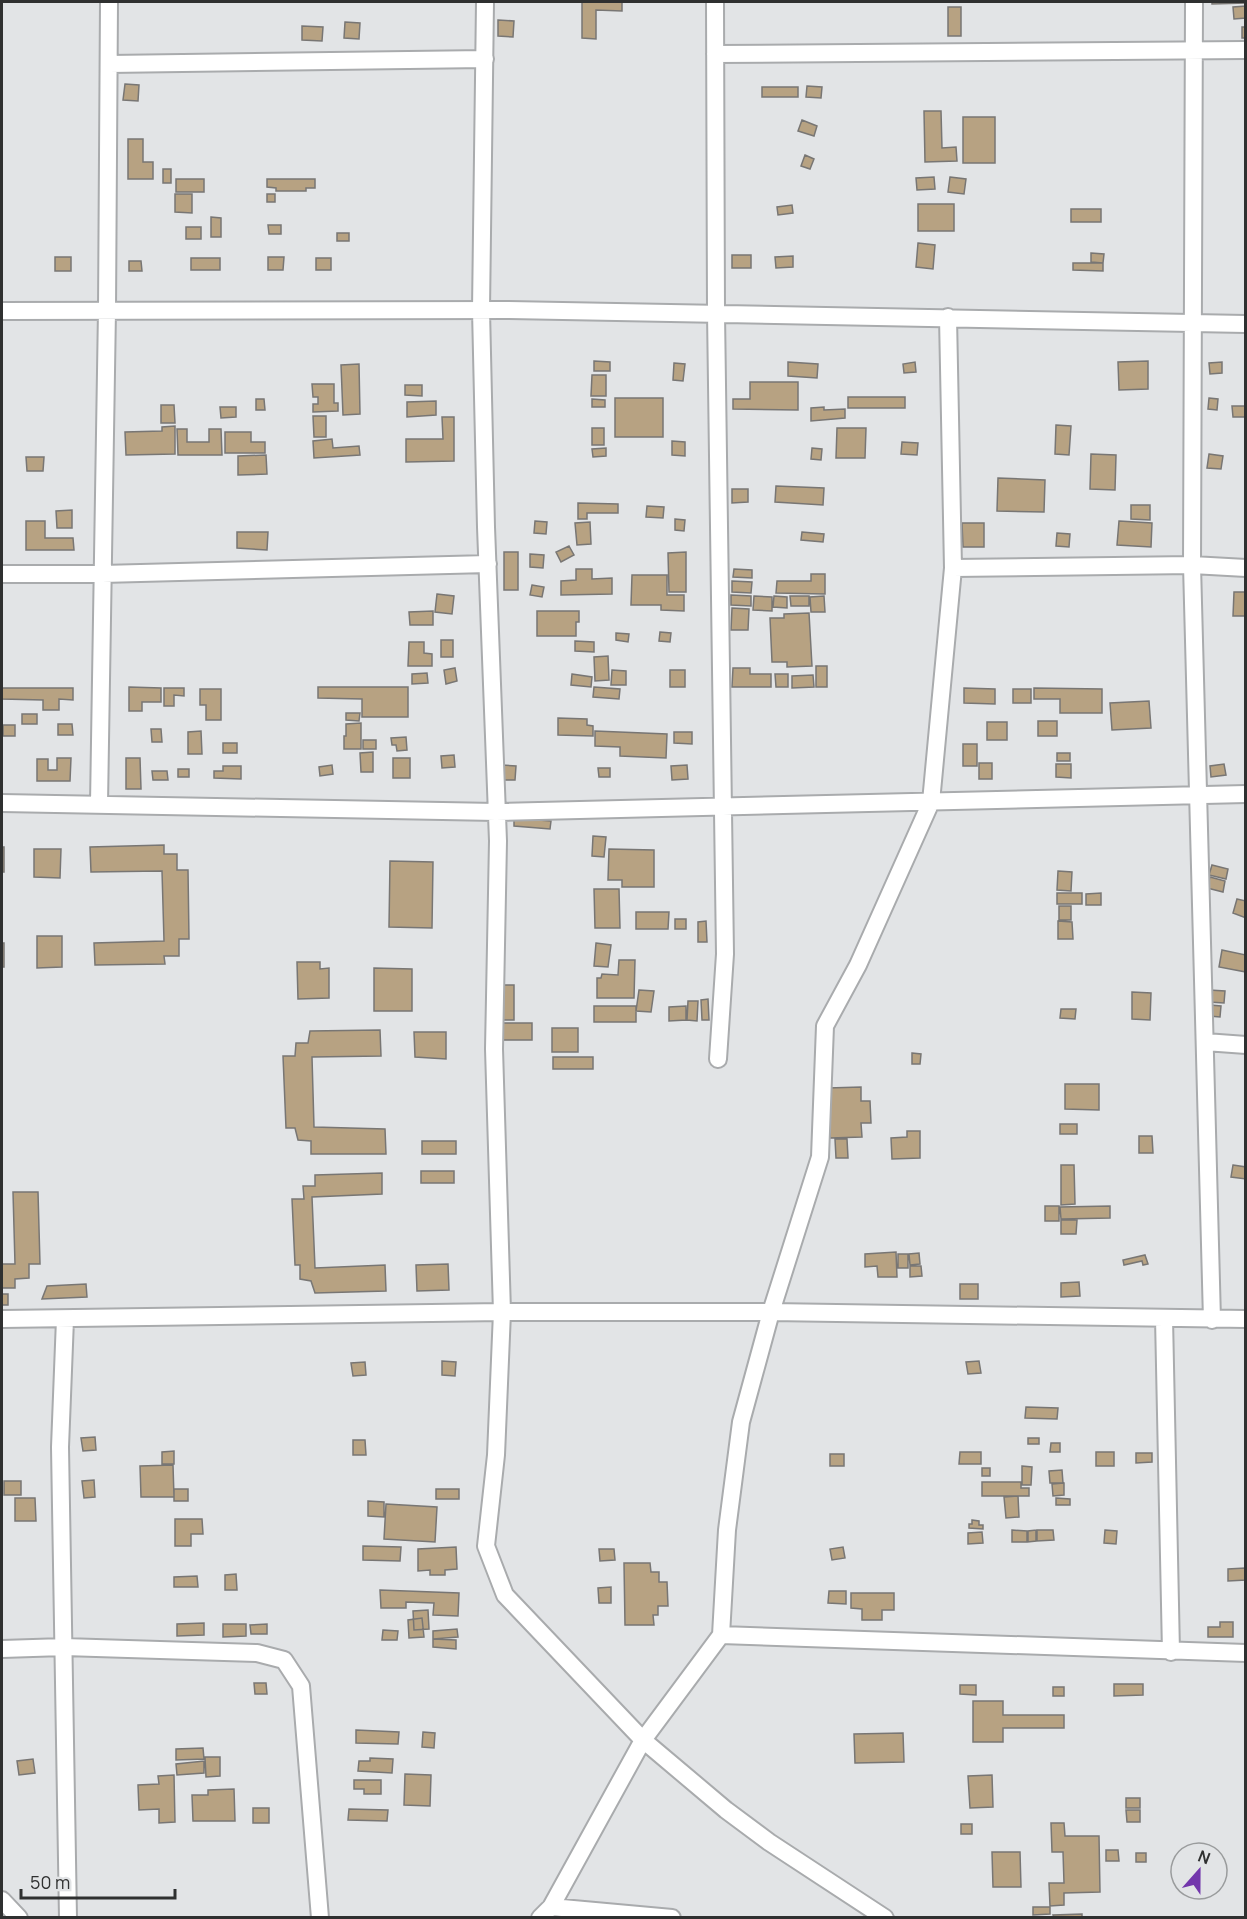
<svg xmlns="http://www.w3.org/2000/svg" width="1247" height="1919" viewBox="0 0 1247 1919" font-family="Manrope,sans-serif">
	<rect width="100%" height="100%" fill="#e2e4e6"/>
	<path fill="#b7a282" stroke="#787674" stroke-width="1.5" d="M578 2H622V11L596 10V39L582 38V2Z
		M1212 2H1246V3L1212 4Z
		M1246 6V18L1234 19 1233 7Z
		M948 7H961V36H948Z
		M498 20 514 21 513 37 498 36Z
		M345 22 360 23 359 39 344 38Z
		M302 26 323 27 322 41 302 40Z
		M1242 27H1246V38H1242Z
		M125 84 139 85 138 101 123 100Z
		M807 86 822 87 821 98 806 97Z
		M762 87H798V97H762Z
		M924 111H941L942 148 956 147 957 161 925 162Z
		M963 117H995V163H963Z
		M802 120 817 126 814 136 798 131Z
		M128 139H143V162H153V179H128Z
		M805 155 814 159 810 169 801 166Z
		M163 169H171V183H163Z
		M934 177 935 189 917 190 916 178Z
		M950 177 966 179 964 194 948 192Z
		M176 179H204V192H176Z
		M267 179H315V188H306V191H276V188L267 187Z
		M175 194H192V213L175 212Z
		M267 194H275V202H267Z
		M918 204H954V231H918Z
		M792 205 793 213 778 215 777 207Z
		M1071 209H1101V222H1071Z
		M211 217 221 218V237H211Z
		M268 225H281V234H269Z
		M186 227H201V239H186Z
		M337 233H349V241H337Z
		M918 243 935 245 933 269 916 267Z
		M1091 253 1104 254 1103 263 1091 262Z
		M732 255H751V268H732Z
		M793 256V267L776 268 775 257Z
		M55 257H71V271H55Z
		M268 257H284L283 270H268Z
		M191 258H220V270H191Z
		M316 258H331V270H316Z
		M129 261H141L142 271H129Z
		M1073 263H1103V271L1073 270Z
		M594 361 610 362V371H594Z
		M1148 361V389L1119 390 1118 362Z
		M788 362 818 364 817 378 788 376Z
		M915 362 916 372 904 373 903 364Z
		M1222 362V373L1210 374 1209 363Z
		M674 363 685 364 683 381 673 380Z
		M359 364 360 414 343 415 341 365Z
		M592 375H606V396H591Z
		M750 382H798V410L733 409V399H750Z
		M312 384H334V403H338V411L313 412V404H318V397H313Z
		M405 385H422V396L405 395Z
		M848 397H905V408H848Z
		M615 398H663V437H615Z
		M1209 398 1218 399 1217 410 1208 409Z
		M256 399H264L265 410H256Z
		M592 399 605 400V407H592Z
		M436 401V415L407 417V402Z
		M161 405H174L175 423H161Z
		M1232 406H1246V417H1233Z
		M220 407H236V417L221 418Z
		M824 407V410L845 409V418L811 421V408Z
		M313 416H326V437H314Z
		M442 417H454V461L406 462V439H443Z
		M1056 425 1071 426 1069 455 1055 454Z
		M175 426V454L126 455 125 432 162 431V427Z
		M592 428H604V445H592Z
		M837 428H866L865 458H836Z
		M177 429H187V442H209V429H221L222 455H178Z
		M225 432H251V442H265V453H225Z
		M332 439 333 448 359 446 360 455 314 458 313 441Z
		M672 441 685 442V456L672 455Z
		M902 442 918 443 917 455 901 454Z
		M606 448V456L593 457 592 449Z
		M812 448 822 449 821 460 811 459Z
		M1091 454 1116 455 1115 490 1090 489Z
		M1209 454 1223 456 1221 469 1207 468Z
		M266 455 267 474 238 475V456Z
		M26 457H44L43 471H27Z
		M998 478 1045 480 1044 512 997 511Z
		M776 486 824 488 823 505 775 502Z
		M732 489H748V502L732 503Z
		M578 503 618 504V513H587V519H578Z
		M1131 505H1150V520L1131 519Z
		M647 506 664 507 663 518 646 517Z
		M72 510V528H57L56 511Z
		M675 519 685 520 684 531 675 530Z
		M26 521H45V538H73L74 550H26Z
		M535 521 547 522 546 534 534 533Z
		M1119 521 1152 523 1151 547 1117 545Z
		M590 522 591 544 577 545 575 523Z
		M962 523H984V547H963Z
		M237 532H268L267 550 237 548Z
		M802 532 824 534 823 542 801 540Z
		M1057 533 1070 534 1069 547 1056 546Z
		M569 546 574 555 561 562 556 552Z
		M504 552H518V590H504Z
		M686 552V592H669L668 553Z
		M530 554 544 555 543 568 530 567Z
		M576 569H592V579L612 578V594L561 595V581L576 580Z
		M734 569 752 570V578L733 577Z
		M811 574H825V594L776 593 777 581H811Z
		M632 575H667V595H684V611L661 610V605H631Z
		M732 581 752 582 751 593 732 592Z
		M532 585 544 587 542 597 530 595Z
		M1234 592H1246V616H1233Z
		M437 594 454 596 452 614 435 612Z
		M731 595 751 596V606L731 605Z
		M754 596 772 597V611L753 610Z
		M774 596 787 597V608L773 607Z
		M790 596H809V606H791Z
		M824 596 825 612H811L810 597Z
		M732 608 749 609 748 630H731Z
		M433 611V625H410L409 612Z
		M537 611H579V622H576V636H537Z
		M809 613 812 666 787 667V662H772L770 618H784V614Z
		M660 632 671 633 670 642 659 641Z
		M616 633 629 634 628 642 616 640Z
		M441 640H453V657H441Z
		M575 641 594 642V652L575 651Z
		M409 642H424V653L432 654V666H408Z
		M608 656 609 680 595 681 594 657Z
		M816 666H827V687H816Z
		M455 668 457 681 446 684 444 670Z
		M733 668H750V674H771V687H732Z
		M612 670 626 671V685H611Z
		M670 670H685V687H670Z
		M427 673 428 683 412 684V674Z
		M572 674 592 677 591 687 571 685Z
		M775 674H788V687H776Z
		M813 675 814 687 792 688V676Z
		M129 687 161 688V702H142V711H129Z
		M318 687H408V717H362V699L318 698Z
		M594 687 620 689 619 699 593 697Z
		M2 688H73V700L59 699V710H43V700L2 699Z
		M164 688H184V696L174 695V706H164Z
		M964 688 995 689V704L964 703Z
		M1034 688 1102 689V713H1060V699H1034Z
		M200 689H221V720H206V705H200Z
		M1013 689H1031V703H1013Z
		M1149 701 1151 728 1112 730 1110 703Z
		M346 713H360L359 721 346 720Z
		M22 714H37V724H22Z
		M558 718 587 719V725L593 726V736L558 735Z
		M1038 721H1057V736H1038Z
		M987 722H1007V740H987Z
		M361 723V749H344V736H346V724Z
		M58 724H72L73 735H58Z
		M3 725H15V736H3Z
		M151 729H161L162 742H152Z
		M201 731 202 754H188V732Z
		M595 731 667 734 666 758 620 756V747L595 746Z
		M674 732H692V744L674 743Z
		M406 737 407 750 397 751 396 745H392L391 738Z
		M363 740H376V749H363Z
		M223 743H237V753H223Z
		M963 744H977V766H963Z
		M373 752V772H361L360 753Z
		M1057 753H1070V761H1057Z
		M454 755 455 767 442 768 441 756Z
		M57 758H71L70 781H37V759H48V770H57Z
		M126 758H140L141 789H126Z
		M393 758H410V778H393Z
		M979 763H992V779H979Z
		M1056 764H1071V778L1056 777Z
		M1224 764 1226 775 1211 777 1210 766Z
		M332 765 333 774 320 776 319 767Z
		M501 765 516 766 515 780H500Z
		M687 765 688 779 672 780 671 766Z
		M223 766H241V779L214 778V771H223Z
		M598 768H610V777H599Z
		M178 769H189V777H178Z
		M152 771H167L168 780H153Z
		M514 818 551 821 550 829 514 826Z
		M593 836 606 837 604 857 592 856Z
		M164 845V854H177V870H188L189 939H179V956H164L165 964 95 965 94 943 164 941 162 871 91 872 90 847Z
		M2 847H4V872H2Z
		M34 849H61L60 878 34 877Z
		M609 849 654 850V887H622V880H608Z
		M390 861 433 862 432 928 389 927Z
		M1212 865 1228 869 1226 879 1209 875Z
		M1058 871 1072 872 1071 891 1057 890Z
		M1210 877 1225 881 1223 892 1207 888Z
		M594 889H619L620 928H595Z
		M1057 893H1082V904H1057Z
		M1101 893V905H1086V894Z
		M1237 899 1246 901V918L1233 913Z
		M1059 906H1071V920H1059Z
		M636 912H669L668 929H636Z
		M675 919H686V929H675Z
		M706 921 707 942H698V922Z
		M1058 921 1072 922 1073 939H1058Z
		M37 936H62V967L37 968Z
		M2 943H4V967H2Z
		M596 943 611 945 608 967 594 966Z
		M1222 950 1246 955V972L1219 967Z
		M619 960H635L634 998H597V978H601L602 974 618 975Z
		M297 962H320V969L329 968V998L298 999Z
		M374 968 412 969V1011H374Z
		M500 985H514V1020H500Z
		M639 990 654 991 651 1012 636 1011Z
		M1209 990 1225 991 1224 1003 1209 1002Z
		M1132 992 1151 993 1150 1020 1132 1019Z
		M708 999 709 1020H702L701 1000Z
		M688 1001H698L697 1021 687 1020Z
		M1210 1005 1221 1006 1220 1017 1209 1016Z
		M594 1006H636V1022H594Z
		M686 1006V1020L669 1021V1007Z
		M1061 1009H1076L1075 1019 1060 1018Z
		M501 1023H532V1040H501Z
		M552 1028H578V1052H552Z
		M380 1030 381 1056 312 1057 314 1127 385 1129 386 1154H311V1141L298 1140 295 1128H286L283 1056H295L296 1043H308L310 1031Z
		M414 1032H446V1059L415 1057Z
		M912 1053 921 1054 920 1064H912Z
		M553 1057H593V1069H553Z
		M1065 1084H1099V1110L1065 1109Z
		M861 1087V1101H870L871 1123H861L862 1137 830 1138 828 1088Z
		M1060 1124H1077V1134H1060Z
		M907 1131H920V1158L892 1159 891 1138 907 1137Z
		M1139 1136H1152L1153 1153H1139Z
		M835 1139H847L848 1158H836Z
		M422 1141H456V1154H422Z
		M1061 1165H1074L1075 1204 1061 1205Z
		M1233 1165 1246 1167V1179L1231 1177Z
		M421 1171H454V1183H421Z
		M382 1173V1194L312 1197 315 1268 385 1265 386 1291 315 1293 311 1281 300 1279V1265H295L292 1199H304L303 1186H315V1175Z
		M13 1192H38L40 1264H29V1278L15 1279V1288H2V1264H15Z
		M1045 1206H1059V1221H1045Z
		M1110 1206V1218L1061 1219 1060 1207Z
		M1061 1220H1077L1076 1234H1061Z
		M896 1252 897 1277H878L877 1266 865 1267V1254Z
		M919 1253 920 1264 910 1265 909 1254Z
		M898 1254H908V1268H898Z
		M1145 1255 1148 1264 1143 1265 1142 1261 1124 1265 1123 1260Z
		M448 1264 449 1290 417 1291 416 1265Z
		M910 1266H921L922 1276 910 1277Z
		M1079 1282 1080 1296 1061 1297V1283Z
		M86 1284 87 1297 42 1299 47 1286Z
		M960 1284H978V1299H960Z
		M2 1294H8V1305H2Z
		M442 1361 456 1362 455 1376 442 1375Z
		M979 1361 981 1373 968 1374 966 1362Z
		M365 1362 366 1375 353 1376 351 1363Z
		M1026 1407 1058 1408 1057 1419 1025 1418Z
		M95 1437 96 1450 83 1451 81 1438Z
		M1028 1438H1039V1444H1028Z
		M353 1440H365L366 1455H353Z
		M1051 1443H1060V1452H1050Z
		M174 1451V1464H162V1452Z
		M960 1452H981V1464H959Z
		M1096 1452H1114V1466H1096Z
		M1136 1453H1152V1462L1136 1463Z
		M830 1454H844V1466H830Z
		M173 1465 174 1497H141L140 1466Z
		M1022 1466 1032 1467 1031 1485H1022Z
		M982 1468H990V1476H982Z
		M1062 1470 1063 1483H1050L1049 1471Z
		M94 1480 95 1497 84 1498 82 1481Z
		M4 1481H21V1495H4Z
		M982 1482H1021V1488H1029V1496H982Z
		M1064 1483V1495L1053 1496 1052 1484Z
		M174 1489H188V1501H174Z
		M436 1489H459V1499H436Z
		M1018 1496 1019 1517 1006 1518 1004 1497Z
		M15 1498H35L36 1521H15Z
		M1056 1498 1070 1499V1505H1056Z
		M368 1501 384 1502V1517L368 1516Z
		M386 1504 437 1507 435 1542 384 1539Z
		M175 1519H202L203 1534H191V1546H175Z
		M972 1520 979 1521V1525H983V1529L969 1528V1524H972Z
		M1012 1530 1027 1531V1542H1012Z
		M1036 1530V1541L1028 1542V1531Z
		M1037 1530H1053L1054 1540 1037 1541Z
		M1105 1530 1117 1531 1116 1544 1104 1543Z
		M982 1532 983 1543 968 1544V1533Z
		M363 1546 401 1547 400 1561 363 1560Z
		M456 1547 457 1569 445 1570V1575H430V1570L418 1571V1549Z
		M843 1547 845 1558 832 1560 830 1549Z
		M599 1549H614L615 1560 600 1561Z
		M624 1563H650L651 1572H659V1582H667L668 1606H658V1615H653L654 1625H625Z
		M1245 1568 1246 1580 1228 1581V1569Z
		M236 1574 237 1590H225V1575Z
		M197 1576 198 1587H174V1577Z
		M611 1587V1603H599L598 1588Z
		M380 1590 459 1593 458 1616 433 1615 434 1603 406 1602V1608H381Z
		M829 1591H846V1604L828 1603Z
		M851 1593H894V1610H882V1620H862V1609L851 1608Z
		M428 1610 429 1629 414 1630 413 1611Z
		M422 1618 424 1637 409 1638 408 1620Z
		M1220 1622H1233V1637H1208V1627H1220Z
		M204 1623V1635L177 1636V1624Z
		M223 1624H246V1636L223 1637Z
		M267 1624V1634H251L250 1625Z
		M457 1629 458 1637 433 1639V1631Z
		M383 1630 398 1631 397 1640H382Z
		M433 1639 456 1640V1649L433 1647Z
		M254 1683H266L267 1694H255Z
		M1114 1684H1143V1695L1114 1696Z
		M960 1685H976V1695L960 1694Z
		M1053 1687H1064V1696H1053Z
		M973 1701H1003V1715H1064V1728H1003V1742H973Z
		M356 1730 399 1732 398 1744 356 1743Z
		M423 1732 435 1733 434 1748 422 1747Z
		M903 1733 904 1762 855 1763 854 1734Z
		M203 1748 204 1759 176 1760V1749Z
		M205 1757H220V1776L206 1777Z
		M370 1758 393 1759 392 1773 358 1771 359 1761H370Z
		M33 1759 35 1773 19 1775 17 1761Z
		M204 1761V1773L177 1775 176 1764Z
		M405 1774 431 1775 430 1806 404 1805Z
		M174 1775 175 1822 159 1823V1809L139 1810 138 1785 159 1784 158 1776Z
		M992 1775 993 1807 970 1808 968 1776Z
		M354 1780H381V1794H364V1789H354Z
		M234 1789 235 1821H193L192 1795H208V1790Z
		M1126 1798H1140V1808H1126Z
		M253 1808H269V1823H253Z
		M349 1809 388 1810 387 1821 348 1820Z
		M1126 1810H1140V1822H1127Z
		M1051 1823H1064L1065 1836H1099L1100 1892 1064 1893V1905L1050 1906 1049 1883H1064L1063 1852H1052Z
		M961 1824H972V1834H961Z
		M1106 1850H1118L1119 1861H1106Z
		M992 1852H1020L1021 1887H993Z
		M1136 1853H1146V1862H1136Z
		M1033 1907H1050V1914L1033 1915Z
		M1082 1914V1918H1054L1053 1915Z"/>
	<g fill="none" stroke-linecap="round" stroke-linejoin="round">
		<g stroke="#a9abad" stroke-width="20">
			<path id="street" d="M485 2 481 310 486 527 498 841 494 1049 502 1312 496 1455 486 1546 505 1595 643 1740 726 1810 769 1842 885 1918
				M715 2 716 313 725 954 718 1059
				M1194 2 1192 565 1212 1320
				M715 54 1246 50
				M109 64 485 59
				M2 311 509 310 1246 324
				M953 568 1192 565 1246 568
				M2 574H102L488 564
				M2 803 496 812 1246 794
				M99 804 107 310 109 2
				M1205 1042 1246 1045
				M1164 1318 1171 1652
				M2 1319 502 1312H771L1246 1319
				M65 1319 60 1447 68 1918
				M721 1635 1246 1653
				M2 1649 64 1647 257 1653 284 1660 301 1686 320 1918
				M2 1900 19 1918
				M551 1907 672 1918
				M540 1918 551 1907 643 1740 721 1635 727 1530 741 1422 771 1312 820 1157 825 1026 858 965 931 802 953 568 948 317"/>
		</g>
		<use href="#street" stroke="#fff" stroke-width="16"/>
	</g>
	<rect width="1247" height="1919" fill="none" stroke="#2f3030" stroke-width="6"/>
	<g transform="translate(1199 1871) rotate(21)"><circle r="28" fill="#e2e4e6" stroke="#9a9c9d" stroke-width="1.5"/>
	<path d="M0-4.5L10 22L0 15L-10 22Z" fill="#7236ac"/>
	<text y="-9" font-size="16" font-weight="bold" text-anchor="middle" fill="#2f3030">N</text>
	</g>
	<path d="M21 1889v9h154v-9" fill="none" stroke="#2f3030" stroke-width="3"/>
	<text x="30" y="1889" font-size="18" fill="#2f3030" stroke="#e2e4e6" stroke-width="4.5" paint-order="stroke">50 m</text>
</svg>
